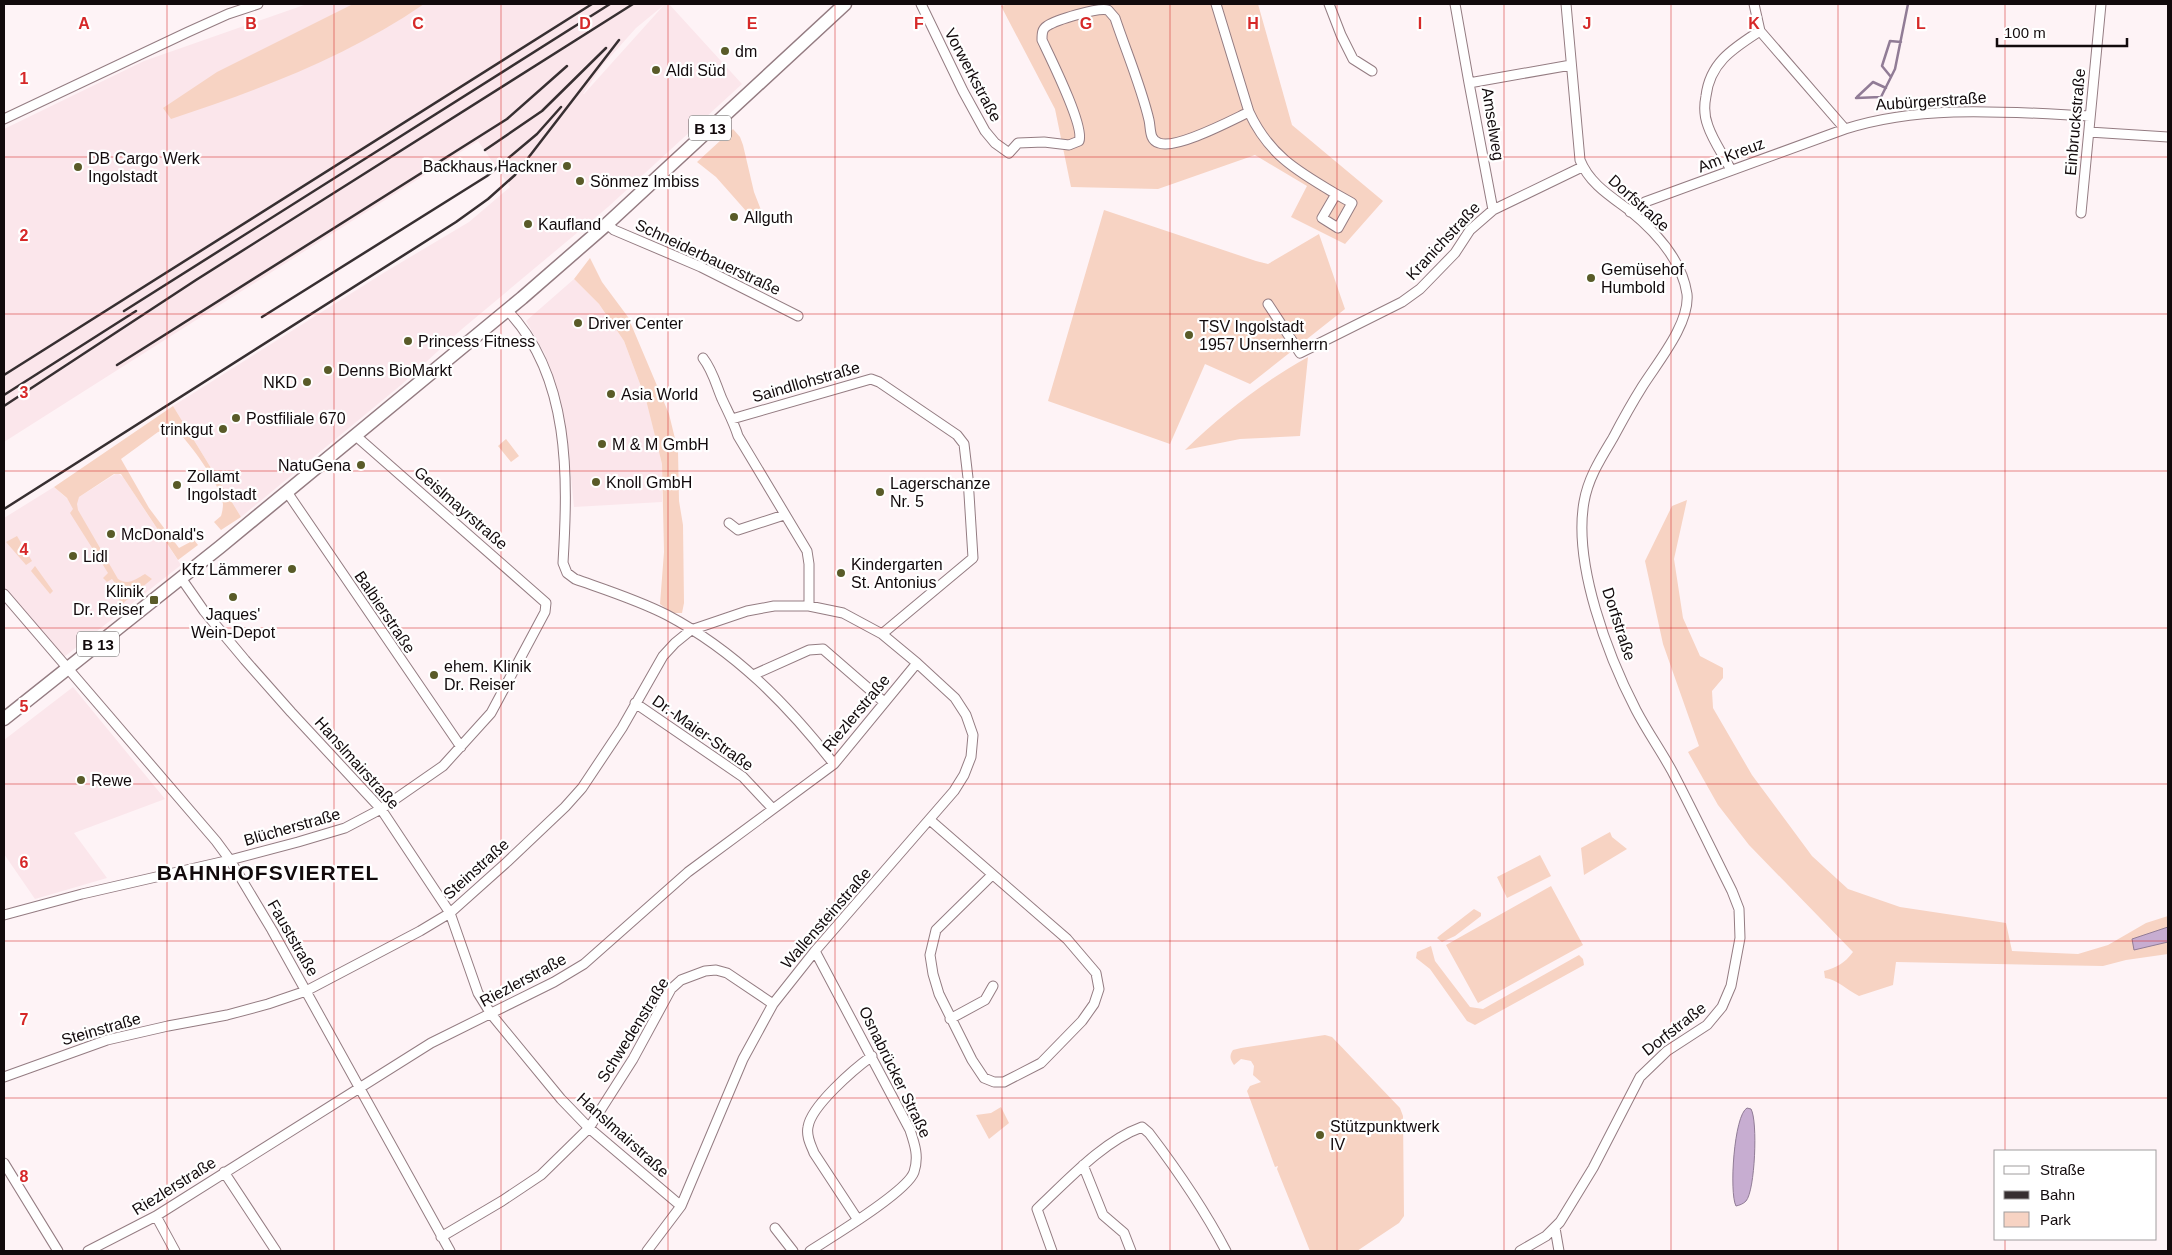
<svg xmlns="http://www.w3.org/2000/svg" width="2172" height="1255" viewBox="0 0 2172 1255" font-family="Helvetica,sans-serif">
	<rect width="100%" height="100%" fill="#fef3f6"/>
	<path fill="#fbe6eb" fill-rule="evenodd" d="M307 4H669L742 84 608 207 462 329 401 385 241 517 173 406 385 272 469 222 510 187 478 141 4 442V129L144 61ZM664 5 584 94H583L602 66 636 28Z
		M574 279 599 304 624 341 646 400 662 464V502L574 507 567 437 559 397 545 354 526 321Z
		M117 473 123 477 181 565 64 657 4 590V518L54 487 71 502Z
		M73 687 165 799 74 833 107 878 35 899 4 854V740Z"/>
	<path fill="#f7d3c3" d="M353 4H424C347 57 259 90 171 119L163 108 217 72Z
		M1010 4H1258L1292 125 1383 201 1345 244 1291 217 1307 186 1255 155 1158 189 1071 187 1055 109 1001 6Z
		M733 129 740 137 743 145 754 192 761 210 767 216 754 220 716 177 697 162Z
		M1104 210 1256 261 1268 264 1319 234 1345 309 1250 384 1205 364 1170 444 1048 401Z
		M590 258 602 282 628 317 669 414 678 451 679 501 683 525 684 603 682 613H672L660 604 664 552 662 464 646 400 624 341 599 304 574 279Z
		M1308 357 1300 436 1240 439 1185 450C1222 414 1263 382 1308 357Z
		M173 406 241 517 221 530 214 522 221 516C222 513 223 508 223 504 220 483 190 444 175 428L158 432 121 459 149 508 179 548 194 540 198 545 178 560 121 474H114L79 497 77 504 78 510 118 579C128 586 136 579 145 574L152 579 122 604 116 596 122 592 112 579 107 582 103 578 108 573 70 513 73 509 67 498 54 487Z
		M506 439 519 456 511 462 498 446Z
		M1687 500 1674 559 1683 618 1700 656 1723 668V678L1712 691 1713 708 1752 775 1812 856 1848 889 1900 907 2006 923 2012 951 2078 954 2108 945 2146 923 2168 916V954L2126 960 2103 966 1896 962 1893 985 1859 996C1847 990 1838 980 1825 978L1824 971C1836 968 1845 963 1853 952L1749 845 1718 805 1688 752 1699 746 1663 644 1645 561 1672 506Z
		M17 536 32 561 26 565 6 542Z
		M35 566 53 591 50 594 31 571Z
		M1610 832 1612 837 1627 849 1584 875 1581 848Z
		M1540 855 1551 876 1507 898 1497 877Z
		M1551 886 1583 945 1478 1003 1446 945Z
		M1474 909 1481 913V916L1455 936 1442 942 1437 938 1439 936Z
		M1431 946 1435 961 1470 1007 1483 1009 1579 955 1583 959 1584 965 1475 1025 1467 1021 1430 969 1416 958 1417 952Z
		M1325 1035 1332 1037 1400 1108 1403 1116 1404 1216 1399 1223 1357 1251H1310L1277 1169 1278 1166 1275 1167 1247 1091 1250 1086 1261 1082 1253 1075 1254 1066 1251 1061 1241 1059 1234 1065C1230 1059 1229 1056 1233 1050L1241 1048Z
		M1001 1107 1009 1123 989 1139 976 1115 991 1113Z"/>
	<path fill="#c7add1" stroke="#917c96" d="M2168 927V942L2134 950 2132 939Z
		M1747 1108 1751 1109C1758 1121 1755 1191 1746 1201 1743 1204 1740 1205 1736 1206 1729 1193 1734 1115 1747 1108Z"/>
	<g fill="none" stroke-linecap="round" stroke-linejoin="round">
		<path stroke="#917c96" stroke-width="2.5" d="M1891 77 1882 66 1890 41 1901 42
			M1857 97 1873 82 1886 88
			M1856 98 1881 97 1895 69 1908 4"/>
		<g stroke="#947c82" stroke-width="11">
			<path id="street" d="M921 4 963 91 985 131 995 143 1009 153 1018 143 1044 142 1069 145 1079 141C1085 127 1050 57 1042 40 1042 34 1042 29 1047 26 1056 20 1098 7 1108 10L1115 18C1126 51 1141 86 1149 120 1151 129 1149 140 1159 143 1176 150 1232 120 1249 112L1216 4
				M1329 4 1341 35 1353 59 1372 71
				M1455 4 1469 83
				M1754 4 1760 31 1845 129C1923 104 2009 112 2090 116
				M1249 112C1269 155 1297 171 1336 194
				M4 119 188 32 228 14 258 4
				M2089 132 2168 137
				M1731 170C1724 156 1713 141 1708 126 1704 116 1704 106 1706 96 1710 62 1734 48 1760 31
				M1336 194 1352 203 1338 228 1322 218Z
				M1493 210 1469 83 1571 65
				M1630 212 1645 202 1845 129
				M2081 213 2101 4
				M607 224 614 230 701 267 798 316
				M1268 304 1300 353 1402 302 1420 289 1455 253 1470 230 1493 210 1582 167
				M507 310C571 376 568 478 563 563L567 573 575 579C606 590 638 600 667 615 735 651 787 704 834 764
				M703 358C713 371 716 385 722 399 728 412 734 423 738 436L807 551 809 564V606
				M732 419 871 379 879 382 957 435 964 444 968 478 973 558 882 634
				M287 492 461 747
				M729 523 738 530 784 515
				M181 578 204 611 245 660 291 712 381 809 450 913 478 993 491 1014 561 1099 589 1128 681 1206
				M4 594 216 841 230 860 272 930 450 1251
				M753 675 809 650 823 649 884 702
				M635 703 743 777 773 809
				M930 820 1067 939 1096 973 1099 989 1094 1004 1082 1021 1041 1063 1004 1082H994L984 1078 972 1060 939 994 933 974 930 955 936 930 992 875
				M4 915 82 894 230 860 298 842 345 828 381 809 443 766 491 713 545 612 546 603 356 436
				M950 1019 985 1000 993 986
				M4 1077 107 1040 168 1026 227 1015 268 1004 306 991 420 931 450 913 507 862 565 807 582 788 622 728 663 656 675 643 691 630 747 611 774 606H809L843 613 882 634 917 663 955 698 966 715 973 735 971 757 964 775 954 791 815 951 773 1004 743 1059 681 1206 647 1251
				M4 1163 58 1251
				M1083 1165 1103 1215 1124 1233 1131 1251
				M224 1172 276 1251
				M156 1216 175 1251
				M858 1220 814 1153C811 1145 806 1137 808 1127 811 1106 854 1069 872 1056
				M775 1228 793 1251
				M1555 1228 1559 1251
				M441 1237 502 1201 541 1175 589 1128 633 1059 671 989 681 980 705 971 716 970 727 973 773 1004
				M88 1251 156 1216 431 1043 554 982 584 964 688 872 834 764 917 663
				M810 1251C830 1238 907 1192 914 1172 919 1157 915 1145 910 1130L815 951
				M1052 1251 1037 1209C1067 1181 1103 1141 1142 1127L1149 1133C1178 1171 1204 1209 1226 1251
				M1520 1251 1546 1236 1560 1222 1593 1168 1640 1077 1667 1051 1707 1025 1722 1007 1731 986 1740 938 1739 909 1732 891C1712 851 1693 811 1672 771 1661 751 1647 731 1636 710 1608 656 1573 564 1584 502 1588 478 1601 458 1613 438 1622 421 1632 403 1642 387 1657 363 1690 324 1687 294 1682 260 1655 231 1629 210 1610 196 1589 183 1580 160L1566 4"/>
		</g>
		<g stroke="#947c82" stroke-width="15">
			<path id="primary" d="M4 719 220 547 522 298 607 224 845 4"/>
		</g>
		<use href="#street" stroke="#fff" stroke-width="9"/>
		<use href="#primary" stroke="#fff" stroke-width="12"/>
		<path stroke="#372f31" stroke-width="2.5" d="M485 150 542 111 606 48
			M124 311 610 4
			M262 317 487 176 537 134 561 107
			M117 365 507 119 567 66
			M4 375 592 4
			M4 395 136 311
			M4 406 196 280 633 4
			M4 509 456 222 488 199 515 175 619 40"/>
	</g>
	<path fill="none" stroke="#d62828" stroke-width="1" stroke-opacity="0.55" d="M167 4V1251M334 4V1251M501 4V1251M668 4V1251M835 4V1251M1002 4V1251M1170 4V1251M1337 4V1251M1504 4V1251M1671 4V1251M1838 4V1251M2005 4V1151M4 157H2168M4 314H2168M4 471H2168M4 628H2168M4 784H2168M4 941H2168M4 1098H2168M2005 1239V1251"/>
	<g fill="#595b28" stroke="#fff" stroke-width="2">
		<circle cx="725" cy="51" r="5"/>
		<circle cx="656" cy="70" r="5"/>
		<circle cx="567" cy="166" r="5"/>
		<circle cx="78" cy="167" r="5"/>
		<circle cx="580" cy="181" r="5"/>
		<circle cx="734" cy="217" r="5"/>
		<circle cx="528" cy="224" r="5"/>
		<circle cx="1591" cy="278" r="5"/>
		<circle cx="578" cy="323" r="5"/>
		<circle cx="1189" cy="335" r="5"/>
		<circle cx="408" cy="341" r="5"/>
		<circle cx="328" cy="370" r="5"/>
		<circle cx="307" cy="382" r="5"/>
		<circle cx="611" cy="394" r="5"/>
		<circle cx="236" cy="418" r="5"/>
		<circle cx="223" cy="429" r="5"/>
		<circle cx="602" cy="444" r="5"/>
		<circle cx="361" cy="465" r="5"/>
		<circle cx="596" cy="482" r="5"/>
		<circle cx="177" cy="485" r="5"/>
		<circle cx="880" cy="492" r="5"/>
		<circle cx="111" cy="534" r="5"/>
		<circle cx="73" cy="556" r="5"/>
		<circle cx="292" cy="569" r="5"/>
		<circle cx="841" cy="573" r="5"/>
		<circle cx="233" cy="597" r="5"/>
		<rect x="149" y="595" width="10" height="10" rx="2.5"/>
		<circle cx="434" cy="675" r="5"/>
		<circle cx="81" cy="780" r="5"/>
		<circle cx="1320" cy="1135" r="5"/>
	</g>
	<g text-anchor="middle" dominant-baseline="central" stroke-width="4.5" stroke-linejoin="round" paint-order="stroke">
		<g fill="#fff" stroke="#595455" stroke-width="1">
			<rect x="689" y="115.5" width="42" height="25" rx="4"/>
			<rect x="77" y="631.5" width="42" height="25" rx="4"/>
		</g>
		<g font-size="15" font-weight="bold" fill="#120a0c">
			<text x="710" y="128">B 13</text>
			<text x="98" y="644">B 13</text>
		</g>
		<g font-size="16" fill="#120a0c" stroke="#fff" text-anchor="start">
			<text x="735" y="51">dm</text>
			<text x="666" y="70">Aldi Süd</text>
			<text x="88" y="158">DB Cargo Werk<tspan x="88" dy="18">Ingolstadt</tspan></text>
			<text x="557" y="166" text-anchor="end">Backhaus Hackner</text>
			<text x="590" y="181">Sönmez Imbiss</text>
			<text x="744" y="217">Allguth</text>
			<text x="538" y="224">Kaufland</text>
			<text x="1601" y="269">Gemüsehof<tspan x="1601" dy="18">Humbold</tspan></text>
			<text x="588" y="323">Driver Center</text>
			<text x="1199" y="326">TSV Ingolstadt<tspan x="1199" dy="18">1957 Unsernherrn</tspan></text>
			<text x="418" y="341">Princess Fitness</text>
			<text x="338" y="370">Denns BioMarkt</text>
			<text x="297" y="382" text-anchor="end">NKD</text>
			<text x="621" y="394">Asia World</text>
			<text x="246" y="418">Postfiliale 670</text>
			<text x="213" y="429" text-anchor="end">trinkgut</text>
			<text x="612" y="444">M &amp; M GmbH</text>
			<text x="351" y="465" text-anchor="end">NatuGena</text>
			<text x="187" y="476">Zollamt<tspan x="187" dy="18">Ingolstadt</tspan></text>
			<text x="606" y="482">Knoll GmbH</text>
			<text x="890" y="483">Lagerschanze<tspan x="890" dy="18">Nr. 5</tspan></text>
			<text x="121" y="534">McDonald's</text>
			<text x="83" y="556">Lidl</text>
			<text x="851" y="564">Kindergarten<tspan x="851" dy="18">St. Antonius</tspan></text>
			<text x="282" y="569" text-anchor="end">Kfz Lämmerer</text>
			<text x="144" y="591" text-anchor="end">Klinik<tspan x="144" dy="18">Dr. Reiser</tspan></text>
			<text x="233" y="614" text-anchor="middle">Jaques'<tspan x="233" dy="18">Wein-Depot</tspan></text>
			<text x="444" y="666">ehem. Klinik<tspan x="444" dy="18">Dr. Reiser</tspan></text>
			<text x="91" y="780">Rewe</text>
			<text x="1330" y="1126">Stützpunktwerk<tspan x="1330" dy="18">IV</tspan></text>
		</g>
		<g font-size="16" fill="#120a0c" stroke="#fff">
			<text transform="translate(973 75) rotate(62)">Vorwerkstraße</text>
			<text transform="translate(1931 101) rotate(-4)">Aubürgerstraße</text>
			<text transform="translate(2075 122) rotate(-85)">Einbruckstraße</text>
			<text transform="translate(1493 124) rotate(81)">Amselweg</text>
			<text transform="translate(1731 155) rotate(-21)">Am Kreuz</text>
			<text transform="translate(1639 203) rotate(42)">Dorfstraße</text>
			<text transform="translate(1443 241) rotate(-47)">Kranichstraße</text>
			<text transform="translate(708 257) rotate(25)">Schneiderbauerstraße</text>
			<text transform="translate(806 382) rotate(-16)">Saindllohstraße</text>
			<text transform="translate(461 508) rotate(41)">Geislmayrstraße</text>
			<text transform="translate(385 612) rotate(56)">Balbierstraße</text>
			<text transform="translate(1619 624) rotate(72)">Dorfstraße</text>
			<text transform="translate(856 713) rotate(-50)">Riezlerstraße</text>
			<text transform="translate(703 733) rotate(35)">Dr.-Maier-Straße</text>
			<text transform="translate(357 763) rotate(48)">Hanslmairstraße</text>
			<text transform="translate(292 827) rotate(-16)">Blücherstraße</text>
			<text transform="translate(476 869) rotate(-42)">Steinstraße</text>
			<text transform="translate(826 918) rotate(-49)">Wallensteinstraße</text>
			<text transform="translate(293 938) rotate(60)">Fauststraße</text>
			<text transform="translate(523 980) rotate(-28)">Riezlerstraße</text>
			<text transform="translate(101 1029) rotate(-16)">Steinstraße</text>
			<text transform="translate(1674 1029) rotate(-38)">Dorfstraße</text>
			<text transform="translate(633 1030) rotate(-58)">Schwedenstraße</text>
			<text transform="translate(895 1072) rotate(64)">Osnabrücker Straße</text>
			<text transform="translate(623 1135) rotate(42)">Hanslmairstraße</text>
			<text transform="translate(174 1186) rotate(-32)">Riezlerstraße</text>
		</g>
		<g font-size="21" font-weight="bold" letter-spacing="1" fill="#120a0c" stroke="#fff">
			<text x="268" y="872">BAHNHOFSVIERTEL</text>
		</g>
	</g>
	<g font-size="16" text-anchor="middle" font-weight="bold" fill="#d62828" stroke="#fff" stroke-width="4.5" stroke-linejoin="round" paint-order="stroke">
		<text x="84" y="29">A</text>
		<text x="251" y="29">B</text>
		<text x="418" y="29">C</text>
		<text x="585" y="29">D</text>
		<text x="752" y="29">E</text>
		<text x="919" y="29">F</text>
		<text x="1086" y="29">G</text>
		<text x="1253" y="29">H</text>
		<text x="1420" y="29">I</text>
		<text x="1587" y="29">J</text>
		<text x="1754" y="29">K</text>
		<text x="1921" y="29">L</text>
		<text x="24" y="84">1</text>
		<text x="24" y="241">2</text>
		<text x="24" y="398">3</text>
		<text x="24" y="555">4</text>
		<text x="24" y="712">5</text>
		<text x="24" y="868">6</text>
		<text x="24" y="1025">7</text>
		<text x="24" y="1182">8</text>
	</g>
	<rect width="2172" height="1255" fill="none" stroke="#120a0c" stroke-width="10"/>
	<rect x="1994" y="1150" width="162" height="90" fill="#ffffff" stroke="#a09d9e"/>
	<rect x="2004" y="1166" width="25" height="8" fill="#ffffff" stroke="#a09d9e"/>
	<text x="2040" y="1175" font-size="15" fill="#120a0c">Straße</text>
	<rect x="2004" y="1191" width="25" height="8" fill="#372f31" stroke="#a09d9e"/>
	<text x="2040" y="1200" font-size="15" fill="#120a0c">Bahn</text>
	<rect x="2004" y="1212" width="25" height="15" fill="#f7d3c3" stroke="#a09d9e"/>
	<text x="2040" y="1225" font-size="15" fill="#120a0c">Park</text>
	<path d="M1997 38v8h130v-8" fill="none" stroke="#120a0c" stroke-width="2.5"/>
	<text x="2004" y="38" font-size="15" fill="#120a0c" stroke="#ffffff" stroke-width="4" paint-order="stroke">100 m</text>
</svg>
